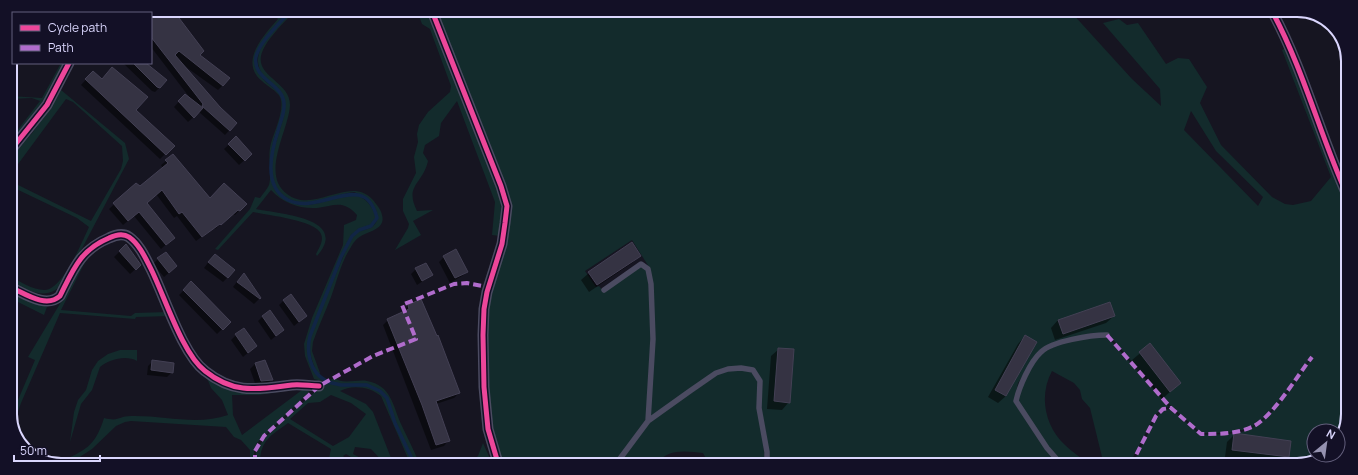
<svg xmlns="http://www.w3.org/2000/svg" width="1358" height="475" viewBox="0 0 1358 475" font-family="Manrope,sans-serif">
	<rect width="100%" height="100%" fill="#161521"/>
	<path fill="#132b2c" fill-rule="evenodd" d="M269 10H289C271 31 237 60 270 85 276 90 283 95 284 104 284 115 277 128 274 139 267 166 268 203 304 205 322 205 337 195 354 194 366 198 373 206 376 218L371 225 359 229 351 235 340 257 309 336C305 352 309 372 324 380L322 381 314 379 305 356 304 344 312 318 343 245 344 225 356 220 357 215C343 199 334 206 317 208 299 209 283 203 271 190L256 209C280 214 350 218 317 256L316 254C319 248 324 241 321 234 316 220 266 215 253 212L218 250 215 249 250 209 255 197 260 198C263 194 267 189 269 185 272 174 268 159 270 148 272 135 286 110 280 97 277 91 267 86 262 81 238 62 265 34 278 19Z
		M292 10H295C285 22 264 41 261 56 257 77 290 82 290 105 289 130 260 174 287 194 314 215 350 174 373 200 376 204 381 209 382 215 386 229 369 231 361 236 357 238 353 243 351 247 341 262 337 281 331 297 325 313 318 327 313 342L312 351 320 373 318 375C309 355 307 346 314 325L352 236C358 229 369 231 374 225 386 212 365 196 354 192 337 194 322 204 304 203 297 203 290 200 284 196 254 174 286 129 285 104 285 95 279 90 272 84 239 59 272 32 292 10Z
		M417 11H429L500 195 501 208 500 236 492 235 495 202 457 101 441 123 439 136 425 145 423 153 428 161C423 184 404 185 417 211L433 210 413 221 421 235 395 250 408 228 409 224 403 211V199L416 173 414 157 418 142 417 134 419 125 428 112 450 92 451 86 430 29 422 24Z
		M437 11 1071 12 1132 79 1161 106 1160 89 1103 23 1119 19 1127 25 1138 23 1166 64 1178 58 1189 59 1207 87 1200 103 1221 145 1272 197 1285 204 1293 205 1311 201 1331 177 1282 50 1288 47 1310 105 1328 162 1347 203 1345 430 1338 440V431H1314V455H1327L1297 465H1132L1157 416 1164 410 1171 409 1201 435C1214 434 1228 435 1241 432 1272 424 1294 382 1312 358L1311 357C1297 376 1273 415 1253 426 1237 434 1218 433 1201 433L1171 406 1107 333H1092L1063 340 1040 350 1018 383 1014 402 1045 449 1059 464H768L766 433 761 408V380L754 368C740 366 729 367 716 372L649 418 654 339 653 284 649 267 632 240 585 271 596 287 599 286 603 291 641 266 647 270 650 284 651 339 646 419 614 464 502 463 492 430 488 402 485 312 491 286 504 244 511 209 501 172ZM1191 111 1216 151 1263 197 1258 206 1184 130Z
		M61 63H66L49 96 10 145V140L40 101 32 98 10 99V96L42 98Z
		M61 90 125 143 129 159 65 281C47 303 32 291 10 282V276C19 281 33 290 44 290 62 291 82 242 89 227L77 218 10 186V181L91 221 121 169 123 161 122 146 73 102 66 99 10 175V158L33 132Z
		M88 256 61 310 131 316 135 313 168 312 170 316 136 317 135 319 60 313 21 403 13 426C9 416 12 410 16 399L18 400 35 360 28 357 61 302 82 261Z
		M10 290 47 307 44 315 10 298Z
		M1107 336 1169 407 1163 408 1155 415 1129 465H1104L1090 408 1082 399 1080 390 1074 383 1052 371C1039 395 1044 425 1065 445 1072 452 1081 457 1089 465H1064L1048 447 1017 401C1020 389 1033 359 1044 352 1061 341 1087 337 1107 336Z
		M120 350H137V361C126 355 110 359 100 367L92 390 81 404 70 442 74 412 78 400 86 390 92 370 98 361 108 354Z
		M741 369 752 371 758 381 765 464H709L703 453C686 451 668 448 656 464H618L649 422 717 375 728 371Z
		M207 378 216 382 307 389 309 392 257 443 254 451V463H250V450L241 440 234 437 226 427 131 421 125 422 116 426 92 449 72 462H60C85 450 95 447 104 418 120 422 118 416 131 416 163 415 197 426 228 415L222 400 211 388ZM288 390H302L242 435 233 415 232 395H259Z
		M335 378C342 385 358 379 367 381 391 385 393 406 401 424 407 437 414 450 419 463L414 462 396 422 387 397 381 390 367 384 341 385 328 381Z
		M327 382 341 386H367L380 391 386 398 394 423 413 463H410L381 396C371 387 352 384 340 391L366 404 373 412 393 463H384L371 449 355 447 353 454 370 463H361L346 454 343 456 351 463 340 461 339 463H328L331 449 288 423C272 435 260 440 260 463H256V451L265 437 320 387ZM331 395 351 403 366 414 349 437 333 446 290 419 308 403 320 402Z
		M483 443 492 463H486L482 457 469 463 478 456Z"/>
	<path fill="#0007" d="M127 10H143L145 13H125Z
		M151 20 199 55 223 85 218 90 179 62 219 108 236 123 225 135 199 112 188 122 174 107 185 95 190 98 151 47Z
		M123 63H144L160 87 155 92 152 91Z
		M93 72 173 146 160 159 81 85Z
		M236 138 251 154 239 165 224 149Z
		M166 161 210 199 245 204 235 215 233 214 215 229 214 228 196 241 177 216 174 218 156 194 146 203 173 238 161 249 134 216 123 225 109 209 136 184 140 188 163 168 161 165Z
		M125 246 140 265 130 274 114 257Z
		M640 255 632 263 589 292 581 280 589 273Z
		M444 257 467 272 462 276 450 283 439 262Z
		M158 259 171 271 164 277 153 264Z
		M210 260 228 277 223 282 204 268Z
		M416 269 432 275 417 285 411 274Z
		M239 279 260 298 254 304 233 287Z
		M191 283 229 322 217 334 179 295Z
		M284 300 306 316 294 326 279 305Z
		M420 301 459 393 454 398 436 404 448 441 444 446 431 450 383 325 388 320 404 313 403 311 408 306Z
		M263 316 283 330 271 340 258 321Z
		M1114 316 1106 323 1055 340 1051 328 1058 320Z
		M236 335 256 346 243 357 231 340Z
		M1025 336 1006 396 998 403 988 397 1018 344Z
		M10 340 15 341 10 353Z
		M1150 345 1180 383 1162 399 1132 360Z
		M779 349 789 402 782 410 767 409 771 356Z
		M153 361 172 372 167 377 147 375 148 366Z
		M264 361 271 380 267 385 256 386 250 369 255 364Z
		M1235 434 1288 457 1281 464 1225 457 1227 442Z"/>
	<g fill="none" stroke-linecap="round" stroke-linejoin="round">
		<path stroke="#112545" stroke-width="3.5" d="M291 10C281 22 259 42 256 57 252 80 284 84 284 104 285 113 280 122 278 131 271 152 263 187 288 200 320 216 365 168 377 218L371 226 359 230 352 236 341 257 310 336C306 352 310 372 325 380
			M328 382 341 385H367L380 391 387 398 395 423 414 463"/>
	</g>
	<path fill="#353343" stroke="#434054" d="M162 10H173L204 51 200 55 230 78 223 86 179 51 175 55 220 107 237 123 230 131 202 106 203 104 151 37V19Z
		M133 63H146L167 80 160 88 157 87Z
		M112 67 148 97 136 110 175 146 166 155 85 79 93 71 102 79Z
		M185 94 203 108 194 118 178 101Z
		M236 136 252 154 245 161 228 144Z
		M173 154 210 198 224 183 247 204 240 211 238 210 221 225 220 224 202 237 182 212 179 214 162 190 147 203 175 238 166 245 139 212 128 221 113 203 136 183 140 186 168 163 165 160Z
		M632 242 641 256 597 285 588 272Z
		M126 244 141 265 136 270 119 251Z
		M456 249 468 272 455 278 443 256Z
		M166 252 177 266 169 273 157 258Z
		M215 254 235 270 228 278 208 262Z
		M426 263 433 275 422 281 415 268Z
		M244 273 261 298 260 299 237 282Z
		M191 281 231 322 223 330 183 290Z
		M291 294 307 316 299 322 283 300Z
		M421 299 437 336 438 335 460 393 436 401 450 441 436 445 422 405 387 319 409 309 408 305Z
		M1110 302 1115 316 1063 334 1058 320Z
		M270 310 284 330 276 336 262 316Z
		M244 328 257 346 248 353 235 334Z
		M1025 335 1037 342 1006 396 995 390Z
		M1150 343 1181 383 1170 392 1139 352Z
		M778 348 794 349 790 403 774 401Z
		M152 360 174 363 173 373 151 370Z
		M265 360 273 380 261 381 255 363Z
		M1234 433 1291 441 1289 457 1232 450Z"/>
	<g fill="none" stroke-linecap="round" stroke-linejoin="round">
		<path stroke="#4b4b61" stroke-width="5.5" d="M604 290 641 264 648 269 651 284 653 339 648 421
			M616 464 648 421 690 391 716 373 728 369 741 368 753 370 760 381 759 408 767 452V464
			M1061 464 1047 448 1016 401C1019 387 1030 362 1041 352 1052 341 1091 335 1107 335"/>
		<path stroke="#4b4b61" stroke-width="11" d="M432 11 501 186 507 206 505 223 502 244 487 292 484 309 483 335 484 387 488 429 498 463
			M103 13 106 10
			M1273 13C1304 71 1320 135 1347 195
			M10 151 47 105 69 63
			M10 287C24 293 46 309 60 296 73 270 80 250 109 238 115 235 123 233 129 237 139 244 145 257 150 267 164 294 182 354 205 371 235 395 258 389 292 385 301 384 310 386 319 386"/>
		<path stroke="#b06ccc" stroke-width="4" stroke-dasharray="8 4" stroke-linecap="butt" d="M1107 335 1171 408
			M255 463V451L264 436 319 386 373 356 416 339 402 305 454 284 467 283 488 287
			M1131 465 1156 416 1163 409 1171 408 1201 434C1218 434 1236 434 1252 427 1273 417 1297 376 1312 357"/>
		<g stroke="#131026" stroke-width="8">
			<path id="cycleway" d="M432 11 501 186 507 206 505 223 502 244 487 292 484 309 483 335 484 387 488 429 498 463
				M1273 13C1304 71 1320 135 1347 195
				M10 151 47 105 69 63
				M10 287C24 293 46 309 60 296 73 270 80 250 109 238 115 235 123 233 129 237 139 244 145 257 150 267 164 294 182 354 205 371 235 395 258 389 292 385 301 384 310 386 319 386"/>
		</g>
		<use href="#cycleway" stroke="#ed469a" stroke-width="5"/>
	</g>
	<path d="M0 0H1358V475H0ZM61 17H1297A44 44 0 0 1 1341 61V414A44 44 0 0 1 1297 458H61A44 44 0 0 1 17 414V61A44 44 0 0 1 61 17Z" fill="#131026" fill-rule="evenodd"/>
	<path fill="none" stroke="#dad6fd" stroke-width="2" d="M61 17H1297A44 44 0 0 1 1341 61V414A44 44 0 0 1 1297 458H61A44 44 0 0 1 17 414V61A44 44 0 0 1 61 17Z"/>
	<rect x="12" y="12" width="140" height="52" fill="#131026" stroke="#635f7c"/>
	<rect x="20" y="25" width="20" height="6" fill="#ed469a" stroke="#635f7c"/>
	<text x="48" y="32" font-size="12" fill="#dad6fd">Cycle path</text>
	<rect x="20" y="45" width="20" height="6" fill="#b06ccc" stroke="#635f7c"/>
	<text x="48" y="52" font-size="12" fill="#dad6fd">Path</text>
	<g transform="translate(1326 443) rotate(29)"><circle r="19" fill="#131026" stroke="#635f7c"/>
	<path d="M0-3L7 15L0 10L-7 15Z" fill="#9592b0"/>
	<text y="-6" font-size="11" font-weight="bold" text-anchor="middle" fill="#dad6fd">N</text>
	</g>
	<path d="M14 455v6h86v-6" fill="none" stroke="#dad6fd" stroke-width="2"/>
	<text x="20" y="455" font-size="12" fill="#dad6fd" stroke="#131026" stroke-width="3" paint-order="stroke">50 m</text>
</svg>
